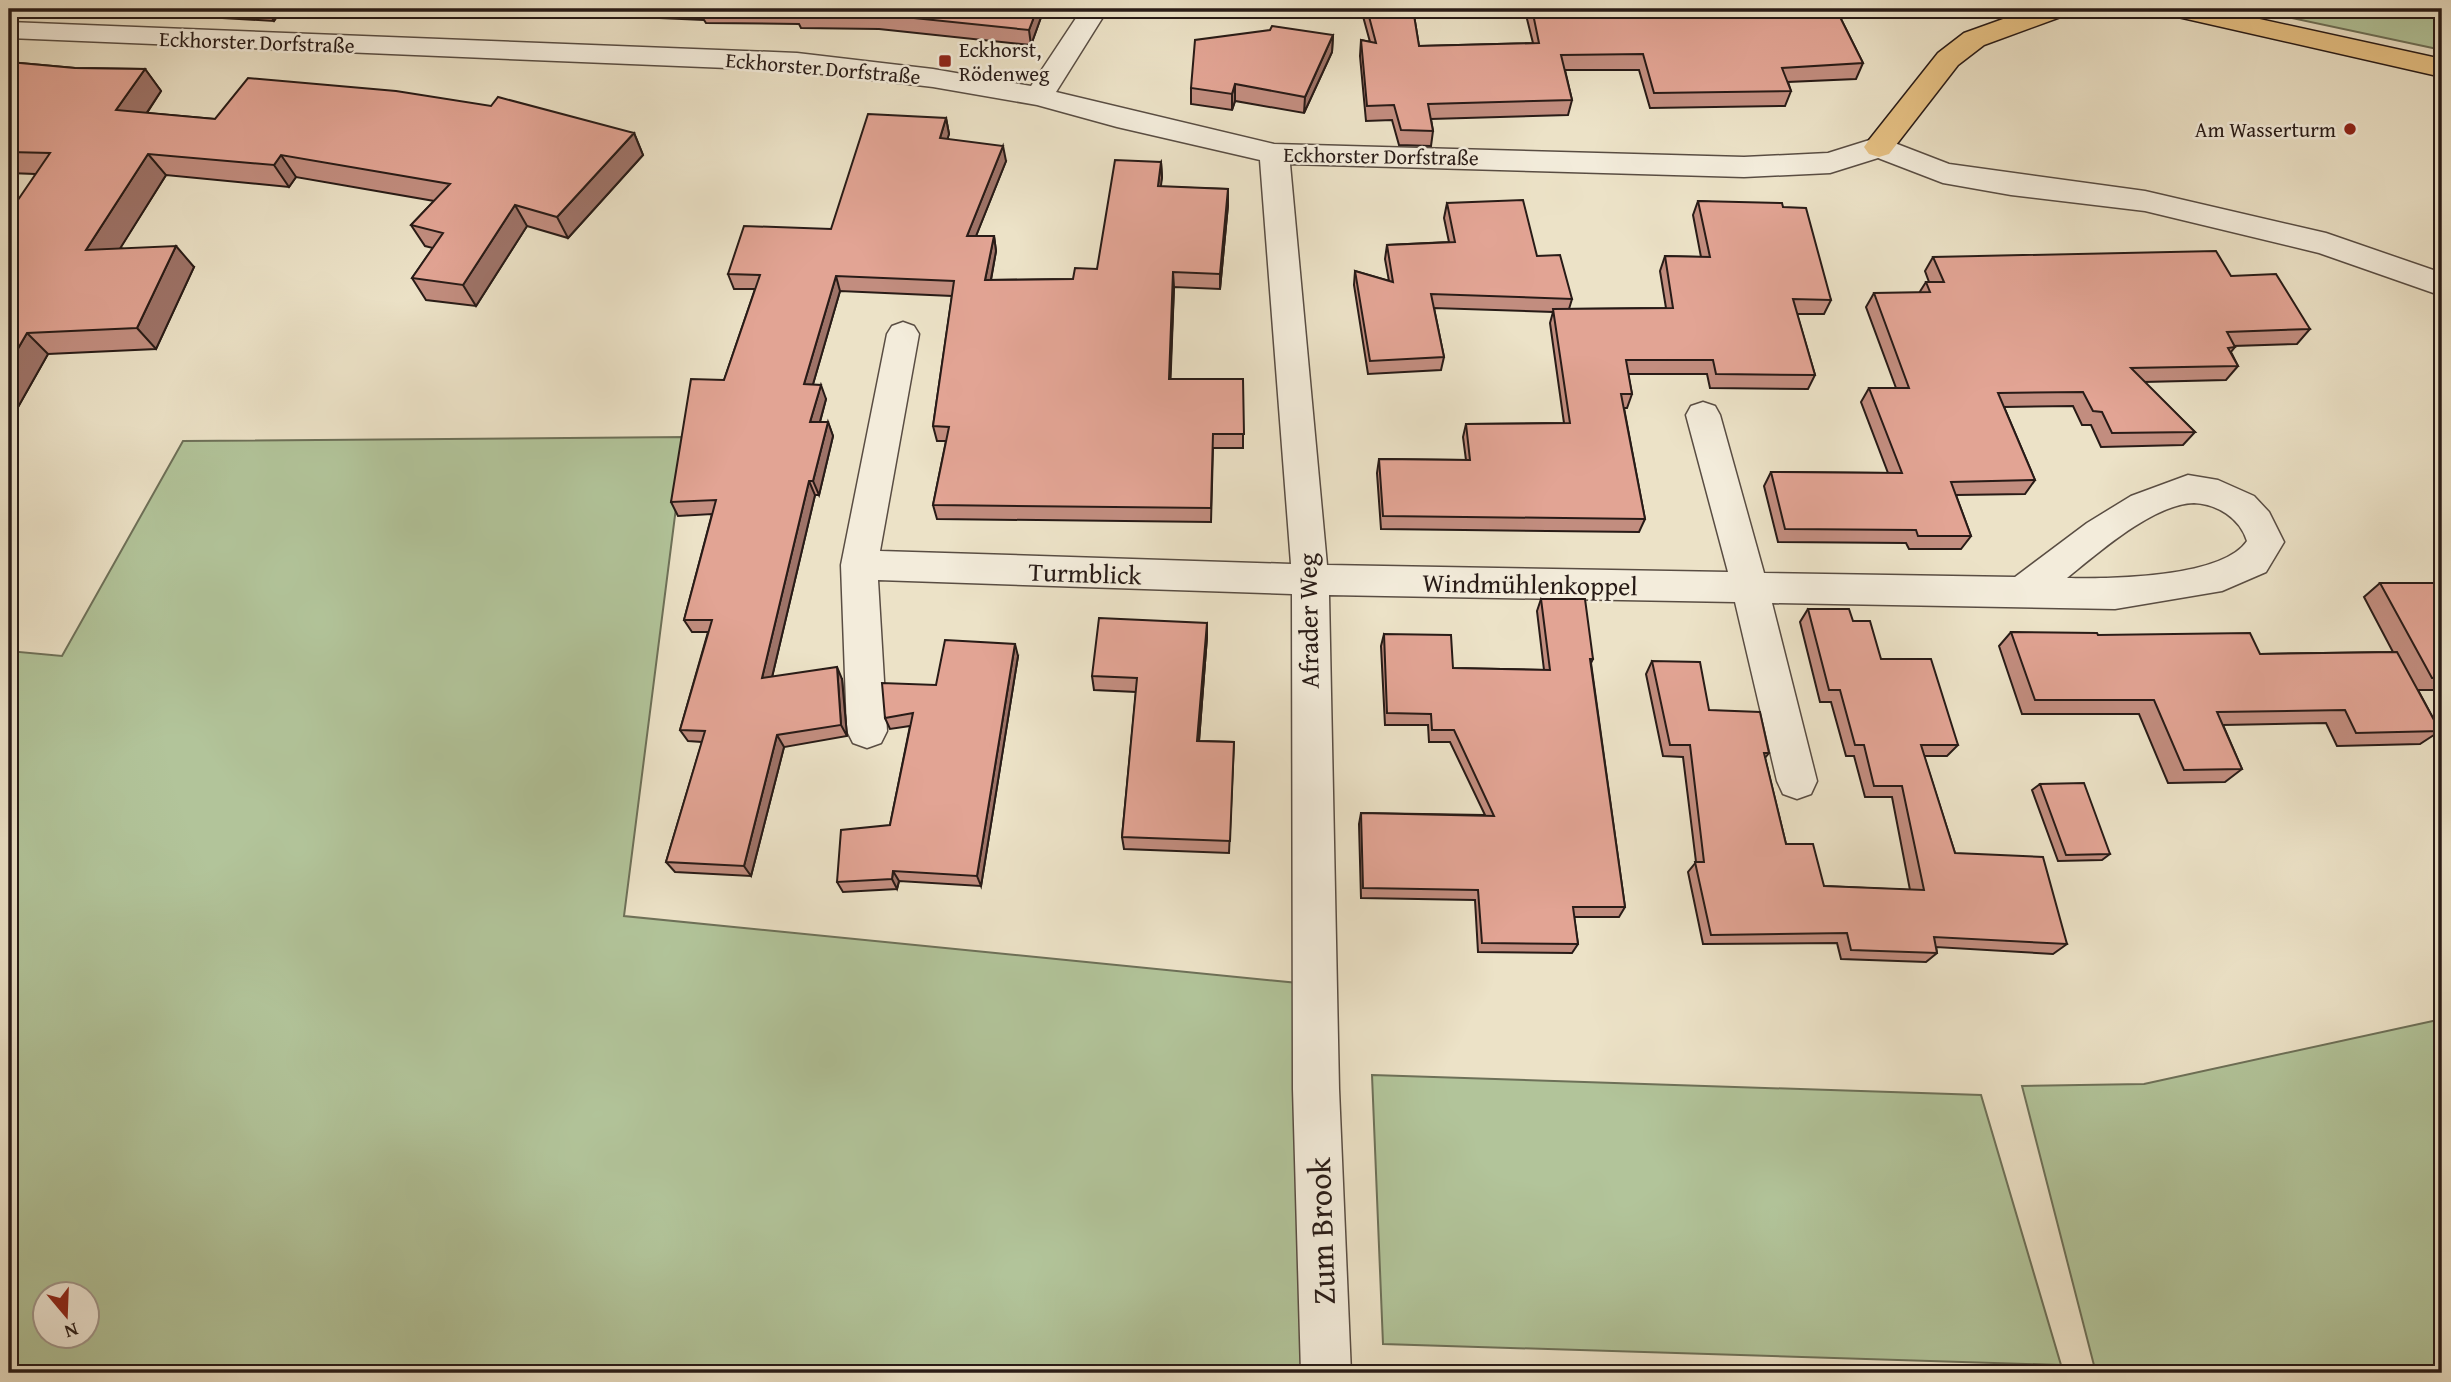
<svg xmlns="http://www.w3.org/2000/svg" width="2451" height="1382" viewBox="0 0 2451 1382" font-family="'Gentium Book Plus',serif">
	<rect width="100%" height="100%" fill="#ece2c7"/>
	<filter id="stains"><feTurbulence type="fractalNoise" baseFrequency=".00286" numOctaves="4"/><feColorMatrix values="0 0 0 0 .2 0 0 0 0 .09 0 0 0 0 .02 0 0 0 .5 -.17"/></filter>
	<radialGradient id="worn" r=".72"><stop offset=".6" stop-color="#630" stop-opacity="0"/><stop offset="1" stop-color="#630" stop-opacity=".3"/></radialGradient>
	<path fill="#b2c49a" stroke="#6d7058" stroke-width="2" fill-rule="evenodd" d="M2250 9H2442V50Z
		M685 437 624 916 1298 983 1335 1373H9V651L62 656 183 441ZM46 1294H88V1336H46Z
		M2442 1019V1373H2096L2022 1086 2144 1084Z
		M1372 1075 1981 1095 2061 1365 1383 1344Z"/>
	<g fill="none" stroke-linecap="round" stroke-linejoin="round">
		<g stroke="#594d43" stroke-width="3">
			<path id="street" d="M1082 9H1108L1056 92 1274 144 1744 157 1828 153 1879 137 1949 164 2145 191 2326 233 2442 273V296L2319 253 2145 211 2011 195 1943 183 1878 158 1830 173 1744 177 1290 164 1327 565 1728 572 1686 415 1691 406 1703 402 1715 406 1720 415 1764 573 2015 577 2087 523 2131 496 2188 475 2218 480 2254 496 2269 512 2284 542 2266 572 2222 591 2115 609 1772 603 1817 781 1811 794 1797 799 1783 794 1777 781 1735 602 1329 595 1339 1089 1351 1373H1301L1293 1089 1292 594 878 580 887 731 881 743 867 748 853 743 847 731 841 565 887 334 892 326 903 322 914 326 919 334 880 551 1291 564 1260 160 1117 127 1037 105 933 87 797 71 9 38V22L797 53 933 69 1031 86ZM2194 503C2217 504 2240 518 2247 541 2222 578 2110 579 2067 578 2098 553 2153 504 2194 503Z"/>
		</g>
		<g stroke="#281b17" stroke-width="3">
			<path id="primary" d="M2031 9H2069L2066 15 1984 45 1958 65 1889 154 1879 157 1869 154 1864 147 1869 140 1938 53 1964 33Z
				M2165 9H2214L2442 59V77L2178 17 2168 15Z"/>
		</g>
		<use href="#street" fill="#f3ecdb" fill-rule="evenodd"/>
		<use href="#primary" fill="#e6c184" fill-rule="evenodd"/>
	</g>
	<path fill="#c28d7f" stroke="#281b17" stroke-width="2" d="M135 9H282L274 21 138 13Z
		M459 9H479L476 11Z
		M532 9H1044L1031 45 879 29 801 28 799 24 706 23 704 20 570 14Z
		M1361 9H1413L1419 46 1533 43 1527 19 1529 9H1836L1863 63 1856 79 1788 82 1791 91 1785 106 1650 108 1639 70H1565L1572 100 1568 115 1431 119 1433 131 1431 146 1399 145 1392 120 1366 121 1360 56 1361 40 1370 42Z
		M1333 35 1332 52 1304 113 1235 101 1232 110 1191 104V88Z
		M9 62 75 68 145 69 161 91 147 113 215 119 634 133 643 155 568 238 527 226 476 306 426 300 412 278 433 248 425 246 411 225 434 201 296 177 289 187 166 175 120 248 194 267 156 349 48 354 9 423 35 174 9 173Z
		M946 118 949 134 947 139 1006 161 976 236H994L996 251 991 280 1073 279 1097 269 1161 162 1162 177 1160 187 1228 189V205L1220 289 1174 287 1170 379H1243V448H1213L1211 522 937 519 933 505 946 441H937L933 426 952 296 840 291 813 384 826 399 820 422H828L833 436 819 495H815L772 677 842 679 847 736 784 747 751 876 675 872 666 862 702 742 688 741 680 730 708 632H692L684 620 712 514 678 516 671 502 724 380 755 289H734L728 274 831 229Z
		M1698 201 1783 207 1831 300 1824 314H1797L1815 375 1808 389 1710 388 1707 374H1628L1632 394 1627 408H1624L1645 519 1639 532 1381 529 1377 473 1379 459 1466 460 1463 437 1466 424 1564 423 1550 323 1553 312 1434 308 1444 357 1441 370 1368 374 1354 285 1355 271 1389 281 1385 259 1387 245 1449 242 1444 218 1447 203 1537 256 1572 299 1569 309 1666 308 1660 271 1665 256 1701 257 1693 215Z
		M1933 257 2231 276 2310 329 2297 344 2234 346 2235 347 2231 352 2238 366 2226 380 2144 382 2195 432 2183 445 2101 447 2091 425H2082L2073 406 2004 407 2035 480 2025 494 1956 495 1971 536 1961 549H1909L1906 543 1778 542 1764 486 1771 472 1888 473 1861 402 1869 388H1896L1866 307 1874 293H1919L1926 282H1929L1925 271Z
		M2380 583H2442V690H2418L2440 731 2420 744 2337 746 2326 723 2223 725 2242 769 2225 782 2168 783 2139 714H2022L1999 646 2011 632 2260 654 2393 652 2364 597Z
		M1541 599 1593 659 1591 663 1625 907 1619 917H1574L1578 944 1572 953 1478 952 1475 900 1361 898 1359 824 1361 813 1485 815 1450 742H1429L1428 725H1385L1381 646 1384 634 1453 668 1544 670 1537 611Z
		M1808 609 1853 621 1881 659 1958 745 1947 756H1924L1955 853 2067 944 2053 954 1936 947 1937 953 1926 962 1841 959 1837 943 1703 944 1688 872 1696 862 1683 757 1663 756 1646 674 1652 661 1709 710 1769 753 1765 758 1786 844 1824 886 1910 890 1892 797H1865L1854 756H1846L1831 702H1820L1800 622Z
		M1207 623V637L1199 741 1234 742 1229 853 1124 849 1122 837 1136 692 1094 690 1092 676Z
		M1018 656 981 886 899 881 897 889 843 892 837 882 890 825 910 726 890 729 885 718 936 685Z
		M2040 784 2110 854 2102 860 2058 861 2032 790Z"/>
	<path fill="#9e7368" stroke="#281b17" stroke-width="2" d="M266 9H282L274 21Z
		M1037 9H1044L1031 45 1029 30Z
		M1333 35 1332 52 1304 113 1305 97Z
		M145 69 161 91 134 132 116 110Z
		M1235 84V101L1232 110V94Z
		M946 118 949 134 943 154 940 138Z
		M634 133 643 155 568 238 557 217Z
		M1003 146 1006 161 970 251 967 236Z
		M148 154 166 175 106 271 86 250Z
		M281 155 296 177 289 187 274 165Z
		M1161 162 1162 177 1159 202 1158 186Z
		M1228 189V205L1220 289V274Z
		M515 205 527 226 476 306 463 285Z
		M994 236 996 251 988 295 985 280Z
		M176 246 194 267 156 349 137 328Z
		M1173 272 1174 287 1170 394 1169 379Z
		M836 276 840 291 809 398 804 384Z
		M27 333 48 354 9 423V364Z
		M821 385 826 399 816 436 810 422Z
		M828 422 833 436 819 495 813 481Z
		M809 481 815 495 769 690 762 678Z
		M1207 623V637L1198 754 1197 741Z
		M1015 644 1018 656 981 886 977 876Z
		M837 667 842 679 847 736 841 725Z
		M777 735 784 747 751 876 744 866Z
		M893 871 899 881 897 889 892 879Z"/>
	<path fill="#e2a494" stroke="#281b17" stroke-width="2" d="M798 9H1037L1029 30 875 14 796 13Z
		M1367 9H1413L1419 46 1539 43 1532 9H1836L1863 63 1782 68 1791 91 1654 93 1643 54 1561 55 1572 100 1428 104 1433 131 1401 130 1394 105 1367 106 1361 40 1376 43Z
		M1272 26 1333 35 1305 97 1235 84 1232 94 1191 88 1195 40 1270 30Z
		M9 62 75 68 145 69 116 110 215 119 248 78 396 91 491 106 498 97 634 133 557 217 515 205 463 285 412 278 443 233 411 225 450 184 281 155 274 165 148 154 86 250 176 246 137 328 27 333 9 364V213L50 153 9 152Z
		M868 114 946 118 940 138 1003 146 967 236H994L985 280 1073 279 1075 268 1097 269 1115 160 1161 162 1158 186 1228 189 1220 274 1173 272 1169 379H1243L1244 434H1213L1211 508 933 505 949 427 933 426 954 281 836 276 804 384 821 385 810 422H828L813 481H809L762 678 837 667 841 725 777 735 744 866 666 862 705 731 680 730 712 620H684L716 500 671 502 691 379 724 380 760 275 728 274 744 226 831 229Z
		M1523 200 1537 256 1560 255 1572 299 1431 294 1444 357 1370 361 1355 271 1393 282 1387 245 1455 242 1447 203Z
		M1698 201 1782 203 1783 207 1806 208 1831 300 1793 299 1815 375 1716 374 1713 360H1626L1632 394H1621L1645 519 1383 516 1379 459 1470 460 1466 424 1570 423 1553 309 1673 308 1665 256 1710 257Z
		M2216 251 2231 276 2276 274 2310 329 2227 332 2235 347 2228 348 2238 366 2131 368 2195 432 2112 433 2102 412 2093 411 2083 392 1998 393 2035 480 1951 482 1971 536H1918L1916 530 1785 529 1771 472 1902 473 1869 388H1909L1874 293 1930 292 1926 282H1944L1933 257Z
		M2380 583H2442V678H2432Z
		M1541 599H1585L1593 659H1590L1625 907H1573L1578 944 1482 943 1478 890 1363 888 1361 813 1494 816 1454 730H1432L1431 714 1387 713 1384 634 1451 635 1453 668 1550 670Z
		M1808 609H1849L1853 621H1870L1881 659H1931L1958 745H1921L1955 853 2043 857 2067 944 1934 937 1937 953 1851 950 1847 933 1711 935 1695 862H1704L1690 745H1670L1652 661 1700 662 1709 710 1760 712 1769 753H1764L1786 844H1813L1824 886 1924 890 1902 786H1874L1864 745H1855L1840 690H1829Z
		M1099 618 1207 623 1197 741 1234 742 1230 841 1122 837 1137 678 1092 676Z
		M2011 632 2097 633 2098 635 2250 633 2260 654 2397 652 2440 731 2356 733 2345 710 2217 712 2242 769 2184 770 2154 700H2035Z
		M945 640 1015 644 977 876 893 871 892 879 837 882 841 830 890 825 913 713 885 718 882 683 936 685Z
		M2084 783 2110 854 2066 855 2040 784Z"/>
	<g fill="#8f2418" stroke="#f3ecdb" stroke-width="2.5">
		<rect x="938" y="54" width="14" height="14" rx="3.5"/>
		<circle cx="2350" cy="129" r="7"/>
	</g>
	<g text-anchor="middle" dominant-baseline="central" stroke-width="5" stroke-linejoin="round" paint-order="stroke">
		<g font-size="21" fill="#281b17" stroke="#f3ecdb">
			<text transform="translate(257 42) rotate(2)">Eckhorster Dorfstraße</text>
			<text transform="translate(823 68) rotate(5)">Eckhorster Dorfstraße</text>
			<text transform="translate(1381 156) rotate(1)">Eckhorster Dorfstraße</text>
		</g>
		<g font-size="21" fill="#281b17" stroke="#f3ecdb" text-anchor="start">
			<text x="959" y="49">Eckhorst,<tspan x="959" dy="24">Rödenweg</tspan></text>
			<text x="2336" y="129" text-anchor="end">Am Wasserturm</text>
		</g>
		<g font-size="26" fill="#281b17" stroke="#f3ecdb">
			<text transform="translate(1085 573) rotate(2)">Turmblick</text>
			<text transform="translate(1530 584) rotate(1)">Windmühlenkoppel</text>
			<text transform="translate(1308 621) rotate(-91)">Afrader Weg</text>
		</g>
		<g font-size="32" fill="#281b17" stroke="#f3ecdb">
			<text transform="translate(1321 1231) rotate(-92)">Zum Brook</text>
		</g>
	</g>
	<rect width="2451" height="1382" fill="none" stroke="#ece2c7" stroke-width="35"/>
	<rect x="10" y="10" width="2430" height="1361" fill="none" stroke="#281b17" stroke-width="3.5"/>
	<rect x="18" y="18" width="2416" height="1347" fill="none" stroke="#281b17" stroke-width="2"/>
	<g transform="translate(66 1315) rotate(161)"><circle r="33" fill="#f3ecdb" stroke="#a2988d" stroke-width="2"/>
	<path d="M0-5L12 26L0 18L-12 26Z" fill="#8f2418"/>
	<text y="-10" font-size="19" font-weight="bold" text-anchor="middle" fill="#281b17">N</text>
	</g>
	<rect width="100%" height="100%" filter="url(#stains)"/>
	<rect width="100%" height="100%" fill="url(#worn)"/>
</svg>
